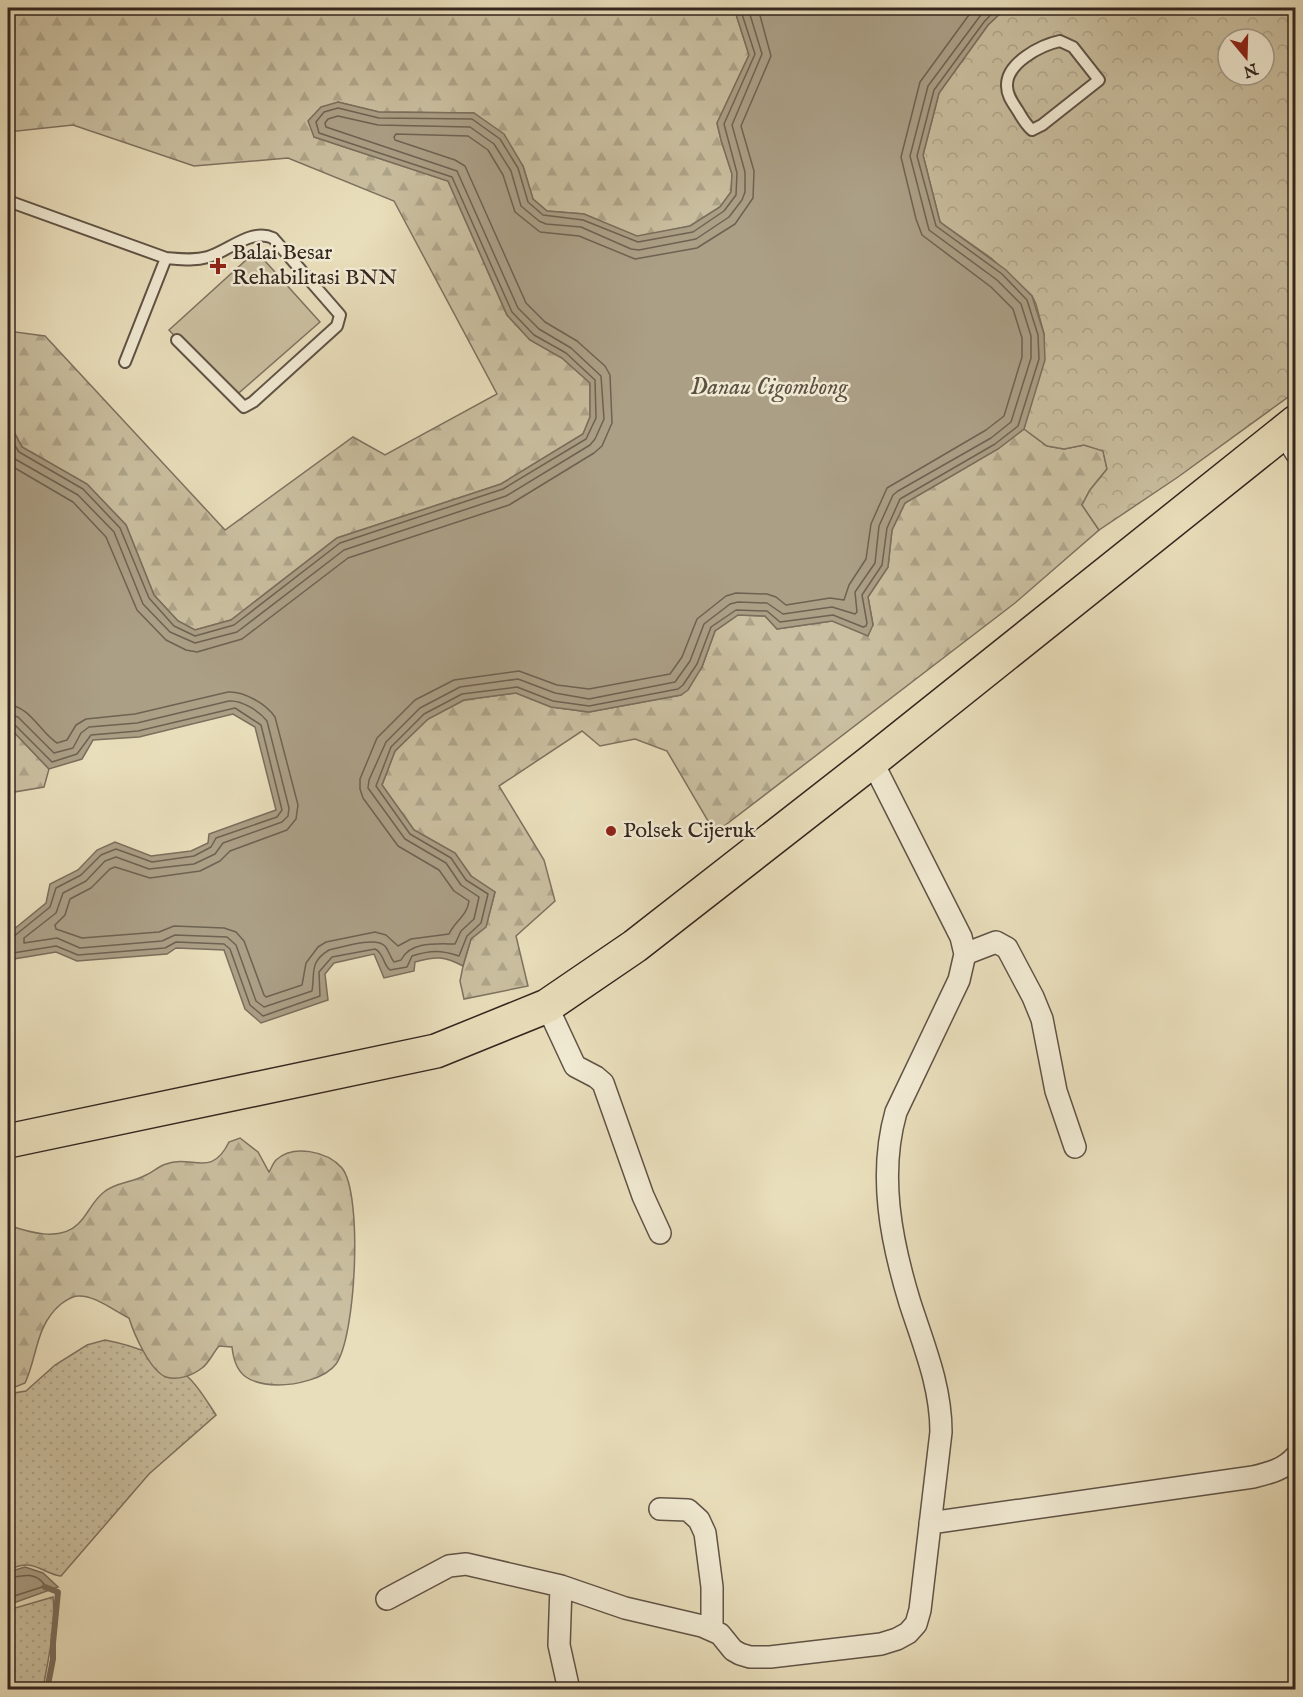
<svg xmlns="http://www.w3.org/2000/svg" width="1303" height="1697" viewBox="0 0 1303 1697" font-family="'IM FELL English',serif">
	<defs>
		<pattern id="grass-dots" width="8" height="8" patternUnits="userSpaceOnUse" patternTransform="scale(1.5)"><rect width="8" height="8" fill="#cabfa0"/><path d="M2 2h.1M6 6h.1" fill="none" stroke="#aea489" stroke-width="1.8" stroke-linecap="round"/></pattern>
		<pattern id="forest-firs" width="22" height="20" patternUnits="userSpaceOnUse" patternTransform="scale(1.5)"><rect width="22" height="20" fill="#cabfa0"/><path d="M5 1l3.5 6h-7zM16 11l3.5 6h-7z" fill="#aea489"/></pattern>
		<pattern id="park-crowns" width="20" height="18" patternUnits="userSpaceOnUse" patternTransform="scale(1.5)"><rect width="20" height="18" fill="#cabfa0"/><path d="M2 6a3 3 0 1 1 6 0M12 15a3 3 0 1 1 6 0" fill="none" stroke="#aea489"/></pattern>
	</defs>
	<rect width="100%" height="100%" fill="#e9debb"/>
	<filter id="stains"><feTurbulence type="fractalNoise" baseFrequency=".00333" numOctaves="4"/><feColorMatrix values="0 0 0 0 .2 0 0 0 0 .09 0 0 0 0 .02 0 0 0 .5 -.17"/></filter>
	<radialGradient id="worn" r=".72"><stop offset=".6" stop-color="#630" stop-opacity="0"/><stop offset="1" stop-color="#630" stop-opacity=".3"/></radialGradient>
	<path fill="url(#grass-dots)" stroke="#7e7260" stroke-width="1.5" d="M105 1340C136 1346 164 1356 188 1377 199 1387 208 1403 216 1415L149 1474 61 1576C49 1575 40 1566 28 1565 21 1564 14 1568 8 1569V1394L26 1391 55 1365 87 1345Z
		M53 1597C56 1628 48 1659 43 1689H8V1610Z"/>
	<path fill="url(#forest-firs)" stroke="#7e7260" stroke-width="1.5" d="M8 8H734L749 55 717 123 721 140 732 174 731 192 720 207 690 226 637 237 584 214 547 211 533 199 523 166 474 113 379 112 338 102 314 137 448 181 507 315 530 340 562 358 590 383V417L583 434 501 484 337 538 231 620 195 630 178 621 154 595 126 525 87 484 22 447 14 432 8 428V331L45 336 225 530 353 437 385 455 497 394 394 201 288 158 194 166 73 125 8 132Z
		M1024 429 1047 446 1064 449 1084 445 1103 450 1107 469 1090 490 1082 505 1099 530 1015 603 715 833 667 751 635 739 600 746 582 731 499 786 544 860 555 901 516 936 528 986 464 999 460 981 463 966 471 939 486 926 495 892 471 876 455 853 414 830 382 785 395 751 428 719 464 700 516 693 551 707 589 712 681 695 702 667 715 631 738 615 765 616 777 629 832 621 873 625 868 597 888 567 892 530 905 503 998 449Z
		M8 726 49 769 44 787 8 793Z
		M240 1138 258 1152 269 1172C271 1169 273 1163 276 1160 293 1144 327 1151 342 1168 363 1194 356 1337 336 1364 325 1379 295 1385 278 1385 249 1384 235 1376 232 1347L219 1346C213 1353 209 1363 202 1368 193 1375 178 1381 166 1377 150 1371 134 1334 129 1318 114 1311 95 1295 78 1296 73 1296 65 1301 61 1304 35 1326 38 1355 25 1383L8 1390V1225C28 1232 60 1242 78 1224 88 1215 92 1201 104 1192 116 1182 132 1183 146 1175 153 1172 159 1166 166 1164 192 1154 211 1179 229 1142Z"/>
	<path fill="url(#park-crowns)" stroke="#7e7260" stroke-width="1.5" fill-rule="evenodd" d="M1006 8H1295V392L1178 477 1099 530 1082 505 1090 490 1107 469 1103 451 1084 445 1064 449 1047 446 1024 429 1044 334 1036 304 1032 296 991 258 940 222 923 155 939 93 988 25ZM1228 39H1264V75H1228Z"/>
	<path fill="#cabfa0" stroke="#7e7260" stroke-width="1.5" d="M256 251 320 322 233 398 169 330Z"/>
	<path fill="#ab9f86" stroke="#7b6e5d" stroke-width="1.5" d="M734 8H1006L988 25 939 93 923 155 940 222 1006 270 1032 296 1044 334 1045 360 1024 429 998 449 905 503 892 530 888 567 868 597 873 625 868 636 832 621 777 629 765 616 738 615 715 631 702 667 688 690 681 695 589 712 551 707 516 693 464 700 428 719 395 751 382 785 414 830 455 853 471 876 495 892 486 927 471 939 463 966C444 956 436 956 415 962L414 971 384 978 374 954 334 963 325 974 328 1000 261 1023 245 1009 224 950 176 948 167 954 77 961 56 952 14 959 8 972V934L46 903 50 884 78 870 97 850 115 842 151 856 191 851 208 843 209 834 276 810 255 727 233 714 139 737 93 740 82 759 49 769 8 726V428L14 432 22 447 87 484 126 525 154 595 178 621 195 630 231 620 337 538 501 484 583 434 590 417V383L562 358 530 340 507 315 448 181 314 137 308 121 321 107 338 102 379 112 474 113 504 134 523 166 533 199 547 211 584 214 637 236 690 226 720 207 731 192 732 174 721 140 717 123 749 55Z
		M25 1567 43 1573 58 1587 8 1605V1572Z"/>
	<g fill="none" stroke-linecap="round" stroke-linejoin="round">
		<path stroke="#6e6252" stroke-width="1.5" d="M8 435 19 452 83 489 120 528 149 598 174 626 195 636 234 625 340 543 503 489 586 439 596 418 595 380 566 353 534 335 512 312 452 177 319 133 316 122 324 112 338 108 379 118 472 119 500 139 518 168 528 202 543 215 583 220 638 242 693 232 724 211 736 195 737 173 724 124 755 54 740 8
			M8 449 15 459 78 495 114 532 143 604 170 632 195 643 237 632 344 550 506 496 590 445 595 439 604 419 601 376 571 348 539 329 518 308 457 171 326 127 325 123 328 119 338 116 378 125 470 127 494 144 511 171 521 206 539 221 546 224 581 227 631 249 639 250 696 239 729 217 742 200 745 192V172L732 125 762 54 748 8
			M8 464 73 502 106 537 137 610 166 640 186 650 197 652 242 639 348 558 509 505 594 453 602 446 612 423 610 375 605 366 577 341 545 322 526 303 465 166 455 160 395 140 394 137 396 134 468 136 488 150 503 175 515 212 540 232 579 236 635 259 697 248 735 224 753 198 754 171 741 126 771 56 758 8
			M8 705C30 706 40 732 57 743L67 740 76 725 86 719 135 714 228 692C244 691 266 704 275 717L298 805 296 819 287 830 230 851 220 861 200 871 150 878 115 867 110 869 91 888 70 899 65 915 55 925 56 929 82 938 159 932 174 926 224 928 236 932 244 941 264 995 266 997 302 985 306 963 318 947 326 942 375 932 386 935 398 946 411 939 449 934C455 921 467 916 469 901L454 891 439 870 398 846 363 798 360 789V779L377 738 415 700 454 680 519 671 557 685 589 689 670 674 682 657 697 619 726 596 736 593 767 594 776 597 786 605 830 598 844 600 849 585 866 559 871 524 887 488 986 430 1004 416 1022 357V338L1013 309 991 287 922 235 916 219 901 157 920 82 974 8
			M8 714 18 717 54 753 73 748 81 733 89 727 137 723 229 701C242 700 259 711 267 721L289 808 288 816 282 822 223 843 215 854 194 864 149 869 116 857 105 861 86 881 63 893 56 913 24 938V943L57 938 80 948 162 941 175 935 227 937 236 945 256 1001 264 1007 312 991C315 973 309 962 329 950 342 947 376 936 385 946 389 951 390 957 394 962L401 960C410 941 437 944 455 944L461 931 474 919 479 897 461 885 446 863 405 839 368 788 369 780 386 742 420 708 460 687 518 679 555 693 589 699 675 682 690 661 704 624 730 604 738 602 767 603 783 614 832 607 855 614 857 612 855 592 875 563 879 526 893 495 898 491 991 438 1011 422 1031 358V336L1021 304 997 280 929 230 910 156 928 86 986 8
			M8 722 14 724 52 762 77 754 91 735 138 731 235 708 261 725 282 810 277 817 216 838 211 847 194 856 152 862 116 849 101 855 81 875 56 888 50 907 13 937 8 938
			M8 959 13 953 56 946 78 955 165 948 176 942 224 944 230 949 250 1005 263 1016 320 996 319 972 332 957 375 949C384 953 383 965 390 970L407 967 412 956C431 950 441 950 459 956L467 936 481 923 488 894 466 880 451 858 410 834 376 786 391 747 424 714 462 694 517 687 553 701 589 706 678 689 683 685 697 664 711 627 736 610 767 611 780 622 833 615 863 627 866 626 867 623 862 595 882 565 887 528 900 499 995 444 1018 426 1039 359 1038 335 1027 300 1002 274 936 226 917 156 934 90 984 22 997 8
			M8 1578C21 1576 34 1571 44 1584L42 1587 8 1598"/>
		<path stroke="#7b6e5d" stroke-width="6" d="M45 1587 58 1592 53 1643V1659L47 1690"/>
		<g stroke="#605346" stroke-width="14">
			<path id="lane" d="M1060 41 1073 47 1099 80 1042 125 1032 130C1026 125 1022 118 1018 111 1013 103 1007 96 1007 86 1006 63 1041 45 1060 41Z
				M8 201 166 258C180 259 194 261 208 257 229 251 251 228 273 238L340 315 337 326 253 402 244 407 177 340
				M125 362 166 258"/>
		</g>
		<g stroke="#605346" stroke-width="24">
			<path id="street" d="M1283 432 1296 453
				M965 954 996 942 1007 948 1033 997 1042 1019 1056 1091 1075 1147
				M547 1006 575 1066 596 1077 603 1083 643 1196 660 1233
				M660 1509 688 1510 699 1520 705 1533 712 1587V1630
				M930 1523 1253 1477C1270 1473 1285 1469 1296 1456
				M561 1586 559 1645 569 1690
				M387 1599 449 1566 466 1564 561 1586 625 1608 702 1626 720 1634 733 1650 740 1654 750 1657H770L881 1644 897 1639 908 1633 916 1624 920 1610 941 1432C941 1386 924 1346 910 1303 891 1241 878 1175 896 1112L959 980 965 954 961 937 872 761"/>
		</g>
		<g stroke="#32251f" stroke-width="36">
			<path id="highway" d="M8 1141 436 1051 547 1006 635 946 872 761 1296 422"/>
		</g>
		<use href="#lane" stroke="#f1ead3" stroke-width="10"/>
		<use href="#street" stroke="#f1ead3" stroke-width="21"/>
		<use href="#highway" stroke="#e9debb" stroke-width="33"/>
	</g>
	<g fill="#8f2418" stroke="#f1ead3" stroke-width="2">
		<path d="M215 257h6v6h6v6h-6v6h-6v-6h-6v-6h6z"/>
		<circle cx="611" cy="831" r="6"/>
	</g>
	<g text-anchor="middle" dominant-baseline="central" stroke-width="5" stroke-linejoin="round" paint-order="stroke">
		<g font-size="22" fill="#32251f" stroke="#f1ead3" text-anchor="start">
			<text x="232" y="253">Balai Besar<tspan x="232" dy="25">Rehabilitasi BNN</tspan></text>
			<text x="623" y="831">Polsek Cijeruk</text>
		</g>
		<g font-size="24" font-style="italic" fill="#5c5043" stroke="#f1ead3">
			<text x="769" y="387">Danau Cigombong</text>
		</g>
	</g>
	<rect width="1303" height="1697" fill="none" stroke="#e9debb" stroke-width="30"/>
	<rect x="9" y="9" width="1285" height="1679" fill="none" stroke="#32251f" stroke-width="3"/>
	<rect x="15" y="15" width="1273" height="1667" fill="none" stroke="#32251f" stroke-width="1.5"/>
	<g transform="translate(1246 57) rotate(161)"><circle r="28" fill="#f1ead3" stroke="#a59b8b" stroke-width="1.5"/>
	<path d="M0-4.5L10 22L0 15L-10 22Z" fill="#8f2418"/>
	<text y="-9" font-size="16" font-weight="bold" text-anchor="middle" fill="#32251f">N</text>
	</g>
	<rect width="100%" height="100%" filter="url(#stains)"/>
	<rect width="100%" height="100%" fill="url(#worn)"/>
</svg>
